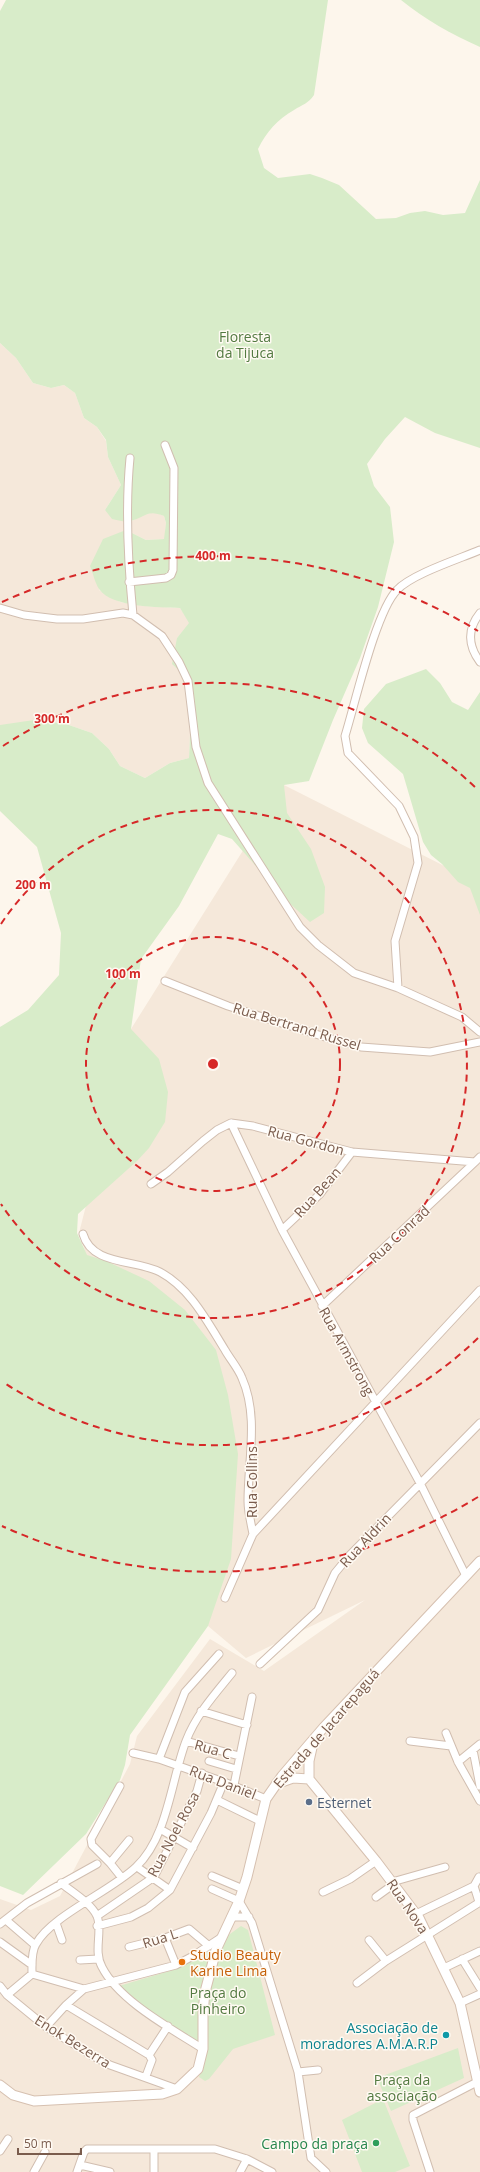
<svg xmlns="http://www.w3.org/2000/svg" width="480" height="2172" viewBox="0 0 480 2172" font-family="'Open Sans',sans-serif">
	<rect width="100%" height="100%" fill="#fdf6ec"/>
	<path fill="#f5e8da" d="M0 343 16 358 33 383 51 388 64 385 75 393 84 418 97 427 106 441 108 457 121 485 105 510 130 522 143 515 155 512 164 516 166 523 165 539 146 540 126 530 99 590 120 602 145 606 180 608 190 623 177 638 191 713 189 758 170 763 145 778 120 766 109 749 92 733 66 724 0 725Z
		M284 785 480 884V2172H0V1899L31 1910 60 1896 130 1764 137 1736 210 1639 264 1671 365 1600 246 1658 208 1626 79 1233 131 1029Z"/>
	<path fill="#d8ecc9" d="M6 0H328L314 95C308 104 303 104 294 110 277 120 267 131 258 149L264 168 278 178 310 174 322 178 339 185 376 219 396 218 410 213 425 211 443 215 465 213 480 180V448L435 433 405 417 385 439 367 464 374 486 390 507 394 542 378 607 360 658 333 720 309 781 284 785 287 813 311 849 325 887 324 913 310 922 284 898 232 839 218 834 179 906 141 959 131 1029 159 1059 168 1092 165 1122 149 1148 137 1161 78 1214 77 1233 87 1255 106 1261 149 1281 185 1310 216 1350 228 1395 238 1454 231 1559 208 1626 130 1735 125 1765 120 1780 86 1834 23 1895 0 1886V1027L28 1010 59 975 61 933 37 847 0 811V725L34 720 66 724 92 733 109 749 120 766 145 778 170 763 189 758 191 713 186 677 172 664 177 638 189 623 180 608C159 607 112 608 99 589 95 583 93 573 90 566L103 539 126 530 146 540 164 539 166 523 164 516C147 509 146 517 131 521 126 523 117 520 112 519L105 510 121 485 108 457 106 440 97 427 84 418 75 393 64 385 51 388 33 383 16 358 0 343V11Z
		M401 0H480V47C451 34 426 20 401 0Z
		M426 669 440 683 452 702 468 710 480 692V915L470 888 458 882 442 864 431 855 423 842 403 774 368 743 362 728 364 709 386 684Z
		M241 1926 248 1930 275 2035 233 2049 209 2079 205 2081 199 2077 205 2055 119 1986 176 1969 197 1958Z
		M458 2048 464 2078 391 2111 377 2078Z
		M383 2099 410 2166 395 2172H362L342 2120Z"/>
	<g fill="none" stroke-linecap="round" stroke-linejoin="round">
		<g stroke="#d1beb0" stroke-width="9">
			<path id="street" d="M130 458C125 510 128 564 133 615
				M129 582 166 578 171 575 173 570 174 468 165 445
				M0 608 24 615 57 619H83L123 613 133 615 162 636 179 662 188 681 196 747 208 783 300 927 318 945 354 973 398 988 462 1017 480 1032
				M480 613C467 629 468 646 480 662
				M165 981 228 1006 325 1037 361 1047 430 1052 480 1042
				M398 988 395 941 418 863 414 837 399 806 348 753 345 736C355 704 376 611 397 590 412 574 459 559 480 550
				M231 1123 282 1230 420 1483 466 1576
				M151 1184 168 1172 203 1141 217 1130 231 1123 253 1126 352 1152 475 1162 480 1157
				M282 1230 320 1194 352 1152
				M83 1234C92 1266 135 1259 160 1272 190 1288 207 1321 225 1350 230 1359 238 1368 242 1378 259 1416 248 1460 248 1501 248 1512 251 1523 253 1534
				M322 1306 475 1162
				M225 1598 253 1534 480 1290
				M219 1654 185 1692 159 1759 224 1782 266 1799
				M260 1664 318 1610 335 1573 349 1556 480 1423
				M201 1711 247 1725
				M446 1733 458 1762 480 1801
				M186 1741 239 1756
				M410 1741 451 1746
				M473 1750 480 1786
				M133 1753 159 1759
				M209 1761 236 1769
				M458 1762 480 1744
				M234 1785 252 1697
				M217 1800 260 1821
				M160 1829 193 1848
				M110 1863 92 1845 91 1839 120 1786
				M137 1867 170 1890
				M212 1876 243 1889
				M122 1878 110 1863 129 1840
				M392 1882 445 1867
				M61 1883C72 1892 91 1903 97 1916 103 1930 93 1951 102 1967 119 2001 172 2029 203 2049
				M474 1886 479 1902
				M212 1889 239 1901 252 1923 298 2072 311 2158 326 2172
				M323 1892 350 1879 376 1861
				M376 1897 394 1884
				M416 1914 474 1886 479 1877
				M97 1916 154 1877 197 1791 202 1773
				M231 1917H249
				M6 1920 35 1945
				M56 1923 62 1940
				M0 1924 27 1903 97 1864
				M97 1926 131 1917 148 1908 170 1890 211 1813 224 1782
				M165 1938 176 1965
				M369 1940 386 1961
				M0 1942 32 1965
				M129 1947 165 1938 189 1929 209 1946
				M462 1959 480 1988
				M80 1960 98 1959
				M444 1968 480 1951
				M32 1974C32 1966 31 1952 36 1944 51 1916 111 1891 136 1867 168 1837 171 1780 186 1741 196 1715 214 1695 232 1673
				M357 1983 386 1961 480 1902
				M0 1986 7 1995 46 2027 91 2055 110 2065 177 2089
				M7 1995 32 1974 84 1989 176 1965 193 1956 222 1937
				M460 2003 480 1994
				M66 2005 84 1989
				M46 2027 66 2005 149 2055 152 2060 146 2076
				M149 2055 168 2026
				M298 2072 318 2070
				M0 2151 8 2139
				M80 2165 110 2172
				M34 2172 45 2152
				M77 2172 84 2152 87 2149H154
				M154 2172V2149H215L247 2159
				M240 2172 247 2159 272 2172
				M430 2172 413 2120V2115L477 2082"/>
		</g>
		<g stroke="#d6c0b0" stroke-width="11">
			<path id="secondary" d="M313 1743 309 1761V1779L376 1861 419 1918 460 2003 480 2092
				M276 1784 293 1778 309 1779
				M0 2085 13 2095 34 2101 162 2094 177 2089 198 2069 203 2049V2013L205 1992 216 1950 239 1901 247 1877 266 1799 282 1776 324 1727 480 1561"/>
		</g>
		<use href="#street" stroke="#fff" stroke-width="7"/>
		<use href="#secondary" stroke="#fff" stroke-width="9"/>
	</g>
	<g fill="none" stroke="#d62828" stroke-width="2" stroke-dasharray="7 5">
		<circle cx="213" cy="1064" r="127"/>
		<path d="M1 924A254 254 0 1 1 1 1204"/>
		<path d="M478 1338A381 381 0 0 1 3 1382M3 746A381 381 0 0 1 478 790"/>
		<path d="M478 1497A508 508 0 0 1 2 1526M2 602A508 508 0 0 1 478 631"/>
	</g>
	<circle fill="#5c6f8a" stroke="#fffaf3" stroke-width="1.5" cx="309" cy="1802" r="4"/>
	<circle fill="#e8710a" stroke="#fffaf3" stroke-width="1.5" cx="182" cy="1962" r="4"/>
	<circle fill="#0f9aa8" stroke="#fffaf3" stroke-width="1.5" cx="446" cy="2035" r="4"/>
	<circle fill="#2e9e5b" stroke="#fffaf3" stroke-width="1.5" cx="376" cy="2143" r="4"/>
	<g text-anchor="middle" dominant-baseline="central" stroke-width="3" stroke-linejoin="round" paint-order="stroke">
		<g font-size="14" fill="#537a41" stroke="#fffaf3">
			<text x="245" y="336">Floresta<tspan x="245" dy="16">da Tijuca</tspan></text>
			<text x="218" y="1992">Praça do<tspan x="218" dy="16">Pinheiro</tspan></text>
			<text x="402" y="2079">Praça da<tspan x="402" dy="16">associação</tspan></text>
		</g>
		<g font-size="14" fill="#7a5c4d" stroke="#fffaf3">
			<text transform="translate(297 1026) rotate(17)">Rua Bertrand Russel</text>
			<text transform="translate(306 1140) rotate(15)">Rua Gordon</text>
			<text transform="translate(317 1192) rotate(-48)">Rua Bean</text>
			<text transform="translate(399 1234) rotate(-43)">Rua Conrad</text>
			<text transform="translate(347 1351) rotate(61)">Rua Armstrong</text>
			<text transform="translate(251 1482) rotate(-90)">Rua Collins</text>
			<text transform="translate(365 1540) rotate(-47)">Rua Aldrin</text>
			<text transform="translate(326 1728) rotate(-49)">Estrada de Jacarepaguá</text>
			<text transform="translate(213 1749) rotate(16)">Rua C</text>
			<text transform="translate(223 1782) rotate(21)">Rua Daniel</text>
			<text transform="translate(173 1834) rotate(-62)">Rua Noel Rosa</text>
			<text transform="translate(408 1906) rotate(56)">Rua Nova</text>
			<text transform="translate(160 1938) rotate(-18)">Rua L</text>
			<text transform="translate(73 2041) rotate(32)">Enok Bezerra</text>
		</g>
		<g font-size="14" fill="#4e5e75" stroke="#fffaf3" text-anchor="start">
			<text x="317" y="1802">Esternet</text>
		</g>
		<g font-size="14" fill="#c56008" stroke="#fffaf3" text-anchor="start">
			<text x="190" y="1954">Studio Beauty<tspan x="190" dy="16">Karine Lima</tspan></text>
		</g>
		<g font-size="14" fill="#0d838f" stroke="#fffaf3" text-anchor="end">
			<text x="438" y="2027">Associação de<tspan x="438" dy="16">moradores A.M.A.R.P</tspan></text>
		</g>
		<g font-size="14" fill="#27864d" stroke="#fffaf3" text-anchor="end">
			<text x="368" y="2143">Campo da praça</text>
		</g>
	</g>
	<circle cx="213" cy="1064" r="6" fill="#d62828" stroke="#fffaf3" stroke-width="2"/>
	<g font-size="12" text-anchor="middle" font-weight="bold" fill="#d62828" stroke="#fffaf3" stroke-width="3" stroke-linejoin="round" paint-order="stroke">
		<text x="213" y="560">400 m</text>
		<text x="52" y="723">300 m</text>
		<text x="33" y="889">200 m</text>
		<text x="123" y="978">100 m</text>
	</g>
	<path d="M18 2148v6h63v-6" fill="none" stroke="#7a5c4d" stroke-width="2"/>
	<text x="24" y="2148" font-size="12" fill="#7a5c4d" stroke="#fffaf3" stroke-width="3" paint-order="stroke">50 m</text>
</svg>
